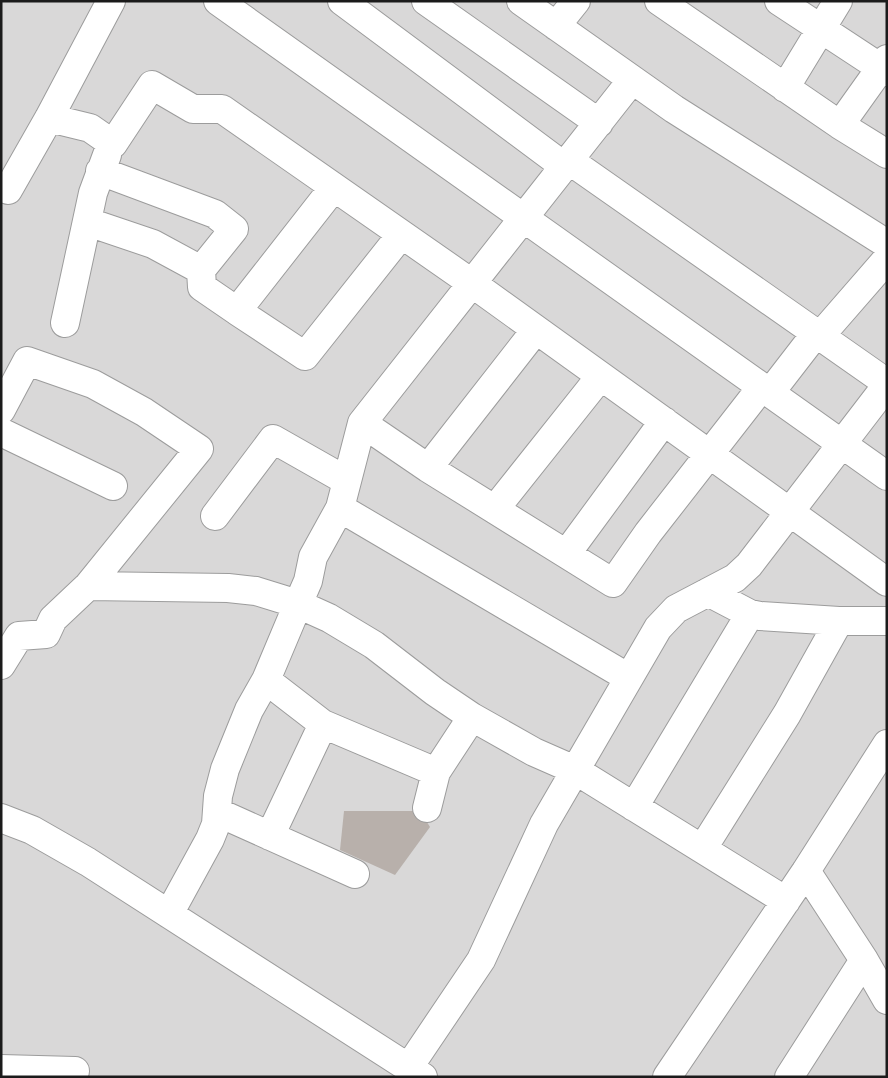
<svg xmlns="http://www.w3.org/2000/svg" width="888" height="1078" viewBox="0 0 888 1078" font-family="Rubik,sans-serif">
	<rect width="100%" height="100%" fill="#ece7e2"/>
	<path fill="#d9d8d8" d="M1 1H887V1077H1Z"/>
	<path fill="#b8b0ab" d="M344 811H420L430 827 395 875 340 850Z"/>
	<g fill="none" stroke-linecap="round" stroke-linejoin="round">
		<g stroke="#9c9c9c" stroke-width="30">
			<path id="minor" d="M218 1C440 160 665 317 887 476
				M342 1 565 167
				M426 1 599 123
				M521 1 674 109 887 244
				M659 1 840 125 887 154
				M779 1 887 72
				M556 26 576 1
				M785 88 838 1
				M49 118 90 128 113 144 152 85 193 109H222L473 284 887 582
				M840 125 887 59
				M570 161 887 383
				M100 171 215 214 234 229 201 270
				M1 187 8 190 49 118 111 1
				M334 187 237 311 305 356 401 235
				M88 222 153 244 201 270 202 287 237 311
				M65 323 93 193 107 155
				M1 410 27 361 93 384 144 412 199 449 88 586 53 619 46 634 19 636 1 665
				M362 423 428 468 613 583 648 533 757 393 776 385 810 341 827 328 887 259
				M1 432 113 486
				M428 468 535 331
				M340 508 629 678
				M495 509 600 377
				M215 516 273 439 347 481
				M567 553 664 421
				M88 586 228 588 256 591 298 604 329 618 374 645 435 692 472 717 534 752 575 770 786 901
				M708 592 750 614 760 616 839 621H887
				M266 680 323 724
				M634 807 750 614
				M427 808 436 772
				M217 812 355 874
				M1 818 32 830 88 862 423 1077
				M270 836 323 724 436 772 472 717
				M703 848 787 714 839 621
				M806 871 864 960 887 1000
				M169 914 210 839 216 824 218 796 225 769 249 710 266 680 298 604 308 581 313 557 340 508 362 423 632 80
				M409 1067 481 960 544 824 658 628 676 609 735 578 749 565 887 385
				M1 1069 75 1071
				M667 1077 806 871 887 744
				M789 1077 864 960"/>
		</g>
		<use href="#minor" stroke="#fff" stroke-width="28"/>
	</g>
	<rect width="888" height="1078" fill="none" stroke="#1b1b1b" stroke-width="5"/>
</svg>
